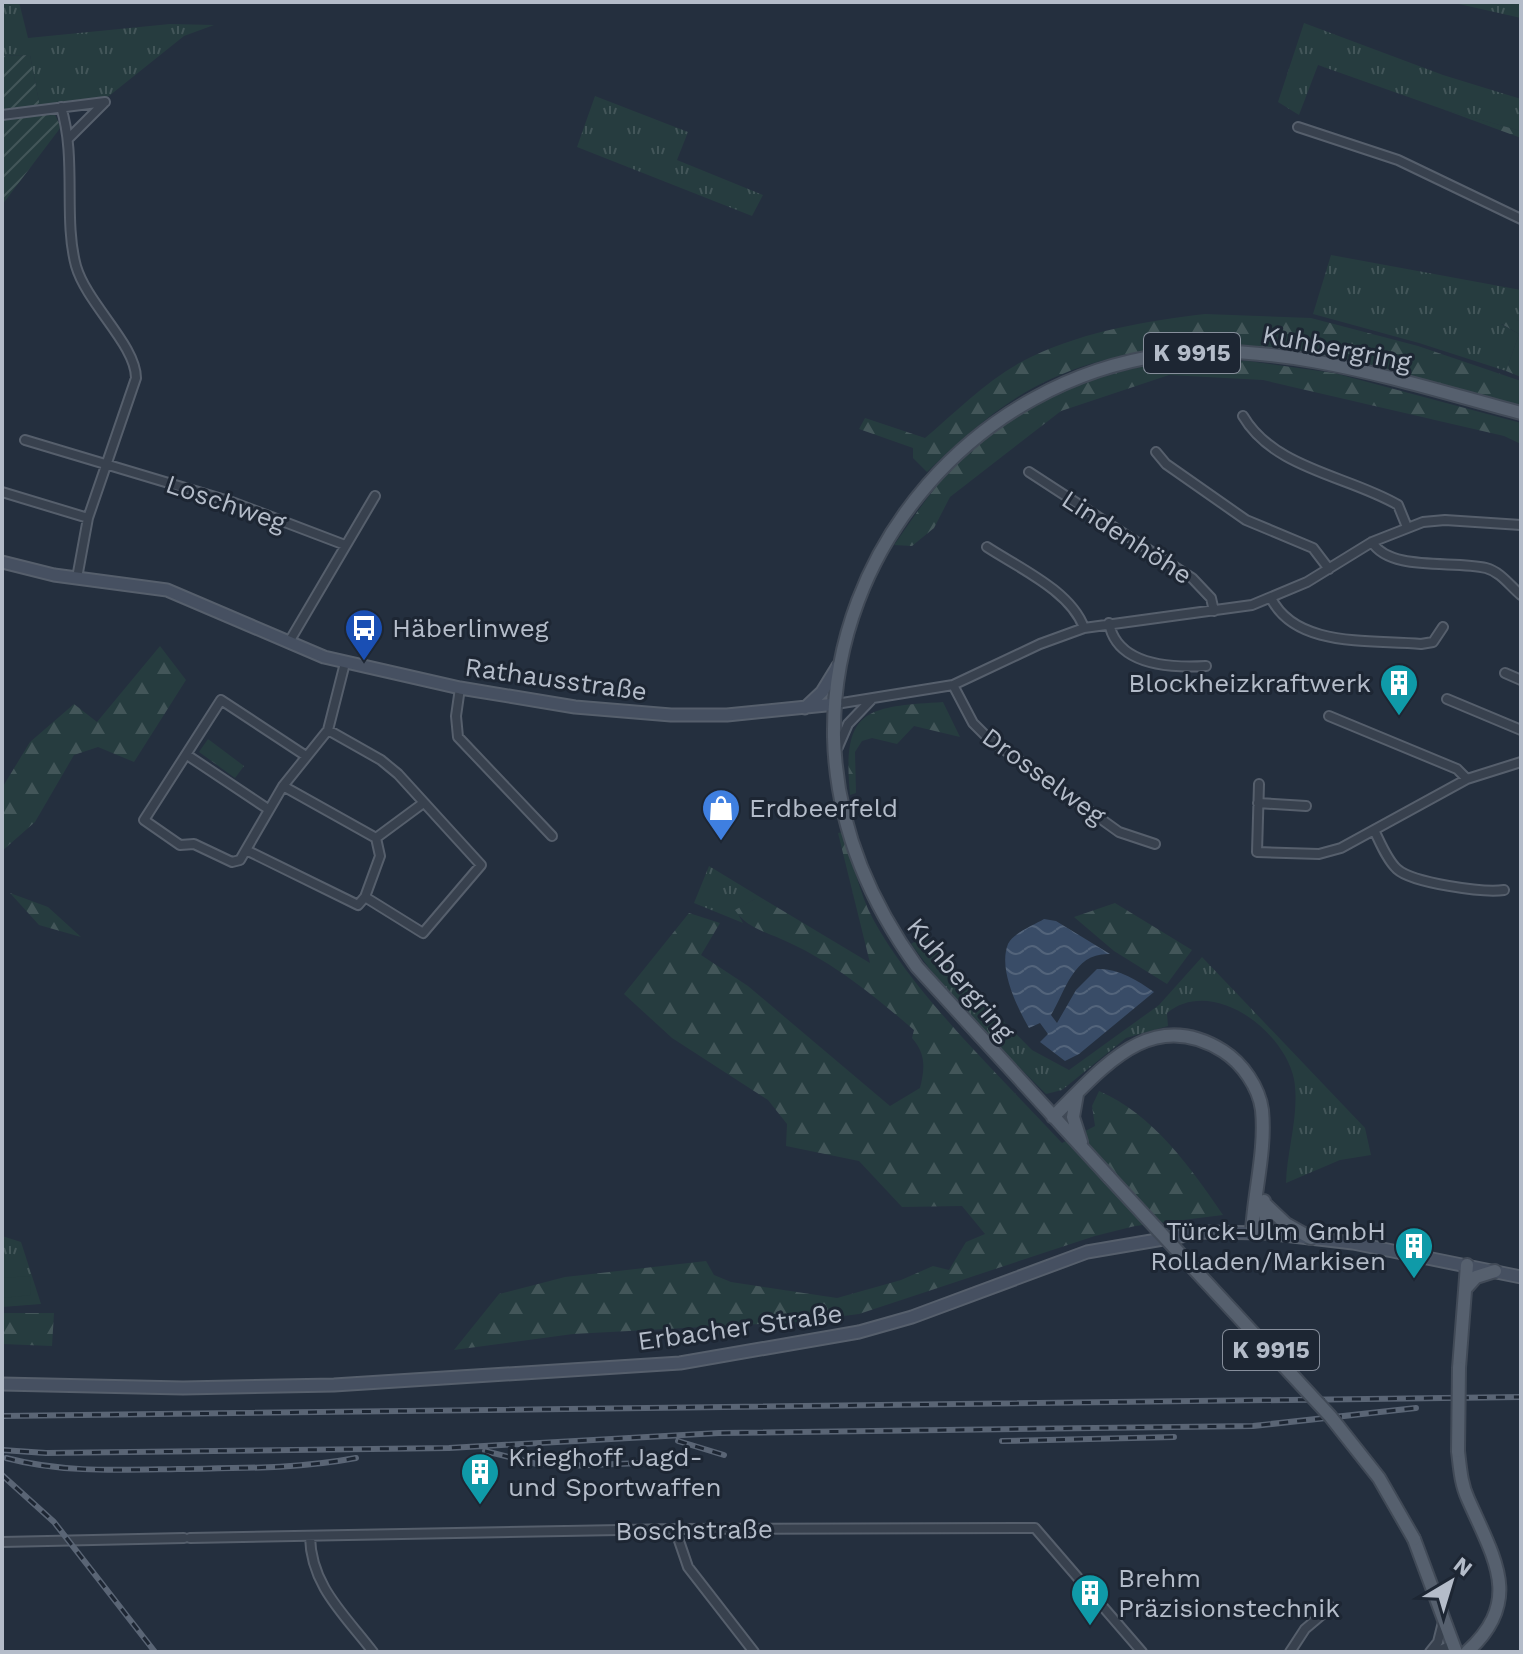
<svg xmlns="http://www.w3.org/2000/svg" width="1523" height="1654" viewBox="0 0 1523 1654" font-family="'Work Sans',sans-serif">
	<defs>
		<pattern id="grass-tufts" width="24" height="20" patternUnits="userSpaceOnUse" patternTransform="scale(2)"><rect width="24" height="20" fill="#263c3f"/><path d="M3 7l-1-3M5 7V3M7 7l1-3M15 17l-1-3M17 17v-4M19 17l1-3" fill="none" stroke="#435659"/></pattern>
		<pattern id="forest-firs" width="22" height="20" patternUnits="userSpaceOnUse" patternTransform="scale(2)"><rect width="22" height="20" fill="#263c3f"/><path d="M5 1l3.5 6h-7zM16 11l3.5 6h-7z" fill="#435659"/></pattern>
		<pattern id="park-crowns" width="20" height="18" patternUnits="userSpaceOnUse" patternTransform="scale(2)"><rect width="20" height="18" fill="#263c3f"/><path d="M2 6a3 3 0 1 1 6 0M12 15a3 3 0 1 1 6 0" fill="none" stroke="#435659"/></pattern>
		<pattern id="garden-furrows" width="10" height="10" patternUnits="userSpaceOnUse" patternTransform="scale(2)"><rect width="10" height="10" fill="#263c3f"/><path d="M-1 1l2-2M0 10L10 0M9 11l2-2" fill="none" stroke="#435659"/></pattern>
		<pattern id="water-waves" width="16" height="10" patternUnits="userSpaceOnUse" patternTransform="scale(2)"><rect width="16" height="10" fill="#394c67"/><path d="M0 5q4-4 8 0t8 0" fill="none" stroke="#53647b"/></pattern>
	</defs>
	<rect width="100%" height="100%" fill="#242f3e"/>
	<path fill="url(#grass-tufts)" d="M2 2H19L28 38 170 24 214 25 184 36 104 100 40 107 30 55 2 56Z
		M1450 2H1521V18Z
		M1304 23 1443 75 1521 99V131L1445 110 1318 65 1299 115 1278 102Z
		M595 96 688 132 677 160 763 195 752 216 577 147Z
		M1331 255 1521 290V320L1501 324 1519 334 1506 371 1419 343 1313 314Z
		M709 866 755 894V899L736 910 743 923 694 903Z
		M925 935 974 991 1032 1050 1069 1070 1159 1005 1202 957 1365 1128 1371 1155 1340 1160 1286 1183C1287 1149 1300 1113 1294 1079 1284 1030 1212 976 1167 1013L1168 1026 1126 1038 1062 1090 1046 1094 958 1006 911 944Z
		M2 1236 21 1242 41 1304 2 1307Z"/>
	<path fill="url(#forest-firs)" d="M1446 110 1521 131V138L1445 110Z
		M1205 314 1311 318 1418 346 1521 381V406C1374 371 1199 312 1053 378 1005 399 964 436 927 472L913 458V448L859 429 865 418 925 438C958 410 993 374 1033 356 1086 331 1147 321 1205 314Z
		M1521 320V377L1506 371 1519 334 1500 323Z
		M1248 361 1334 373 1521 423V444L1504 436 1263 380 1169 375 1061 411 950 497 934 528 912 546 894 545C916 513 938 481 965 454 1016 405 1093 374 1162 363 1190 358 1220 361 1248 361Z
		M160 646 186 680 134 762 98 747 74 755 35 822 2 851V788L30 742 74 704 97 722Z
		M943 702 960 737 914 726 897 744 872 738 862 741 855 752 856 793 850 795C842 709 865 707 943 702Z
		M843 832C853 860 859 893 873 919 913 994 1003 1079 1062 1143L1095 1126 1092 1106 1099 1091C1153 1114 1191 1168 1223 1215L1135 1226 1095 1236 859 1314 797 1322 573 1334 454 1350 499 1294 565 1277 706 1261 714 1275 731 1282 837 1298 901 1280 933 1266 949 1270 966 1242 985 1234 962 1206 902 1207 859 1161 786 1146 787 1124 768 1100 672 1038 624 994 689 913 720 923 701 955 748 986 890 1106 920 1088C925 1068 926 1054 912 1038L914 1030C872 994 832 961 781 939 763 931 746 927 735 910L755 899V894L870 963 838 833Z
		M10 893 48 907 81 937 39 925Z
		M1115 903 1192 950 1167 984 1114 951 1074 917Z
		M2 1313H54L52 1346 2 1344Z"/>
	<path fill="url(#park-crowns)" d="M208 739 244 766 235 778 199 752Z"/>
	<path fill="url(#garden-furrows)" d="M30 55 40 107 2 111V56Z
		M53 111 61 127 2 205V118Z"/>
	<path fill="#263c3f" d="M30 1276 31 1295 2 1298V1278Z"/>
	<path fill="url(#water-waves)" d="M1044 919 1056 921 1110 954C1074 952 1066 990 1051 1015L1057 1023 1076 990 1097 969C1118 968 1137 980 1154 992L1079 1054 1065 1061 1040 1042 1048 1034 1040 1023 1029 1028C1017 1007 998 969 1008 944 1013 933 1034 925 1044 919Z"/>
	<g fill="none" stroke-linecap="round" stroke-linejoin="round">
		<g stroke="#565f6c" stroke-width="12">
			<path id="street" d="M61 107C77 158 63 218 76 266 87 304 136 345 136 378L88 518 77 578
				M2 115 105 102
				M1298 127 1398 160 1521 219
				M68 139 104 103
				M1243 416C1274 469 1349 476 1398 505L1407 527
				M25 440 232 502 345 545
				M1156 452 1166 464 1246 520 1313 548 1329 569
				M1029 472 1192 578 1211 598 1214 611
				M2 492 88 518
				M1372 542C1390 572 1454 560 1486 568 1501 572 1510 586 1521 595
				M987 547C1019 568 1071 591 1084 628
				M1271 598C1296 649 1373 639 1421 644L1433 642 1443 627
				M1109 623C1117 666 1172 668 1206 666
				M289 642 375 496
				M1505 673 1521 680
				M953 685 973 723 988 738 1119 832 1155 844
				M460 688 456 716 458 737 552 836
				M1447 699 1521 730
				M836 704 953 685 1040 644 1084 628 1252 605 1307 582 1372 542 1423 522 1445 520 1521 525
				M1329 716 1457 769 1467 779
				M838 747 848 724 871 700
				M187 755 268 809
				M306 756 221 700 144 820 180 845 194 844 232 862 240 860 283 786 328 730 345 663
				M1259 784 1257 852 1319 854 1341 848 1467 779 1521 762
				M283 786 376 838
				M1258 803 1306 806
				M1374 830C1380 842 1387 860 1397 869 1412 883 1484 893 1504 890
				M246 850 358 905 365 897 423 933 481 865 398 774 381 760 328 730
				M365 897 380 856 376 838 422 804
				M675 1529 688 1567 754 1652
				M310 1537C311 1586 345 1615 373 1652
				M190 1538 675 1529 1035 1528 1142 1652
				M2 1542 184 1538
				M1290 1652 1305 1629 1331 1607
				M1430 1652 1438 1642 1443 1622
				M1436 1652 1454 1644"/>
		</g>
		<g stroke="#565f6c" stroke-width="15">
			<path id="secondary" d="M2 562 54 575 167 590 324 657 460 688 575 707 671 715H727L836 704
				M805 708 822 692 838 666
				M2 1384 183 1388 334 1385 680 1363 859 1332 912 1317 1087 1252 1204 1232 1267 1233 1353 1243 1521 1277"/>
		</g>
		<g stroke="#414a57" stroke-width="16">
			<path id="primary" d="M1077 1094 1073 1117 1081 1142
				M1053 1117C1101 1070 1150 1005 1223 1051 1242 1063 1259 1087 1262 1110 1266 1151 1254 1192 1252 1232
				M1109 1177 917 967C868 899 836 822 834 737 831 547 977 381 1164 355 1280 339 1410 384 1521 413
				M1264 1201 1267 1233
				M1264 1203 1286 1224 1311 1238
				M1466 1288 1476 1277 1495 1271
				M1459 1368 1467 1265
				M1458 1451C1460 1468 1461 1484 1468 1499 1495 1560 1523 1601 1467 1652
				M1414 1539 1456 1652"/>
		</g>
		<use href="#street" stroke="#38414e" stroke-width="8"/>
		<use href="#secondary" stroke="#465061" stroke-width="11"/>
		<use href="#primary" stroke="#56606e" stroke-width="12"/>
		<g stroke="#5a6575" stroke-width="6">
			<path id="rail" d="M2 1416 1521 1397
				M678 1441 724 1455
				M1002 1441 1174 1437
				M2 1450 46 1453 449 1448 719 1433 1253 1426 1416 1408
				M485 1451 541 1465
				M6 1458C63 1473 119 1470 178 1469 238 1468 297 1469 356 1458
				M565 1466 668 1462
				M2 1475 54 1522 155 1652"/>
		</g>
		<use href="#rail" stroke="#1d2633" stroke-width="3" stroke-dasharray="9" stroke-linecap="butt"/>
		<g stroke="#414a57" stroke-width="16" stroke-linecap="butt">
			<path id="primary-bridge" d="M1109 1177 1330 1416 1379 1478 1414 1539
				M1458 1451 1459 1368"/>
		</g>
		<use href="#primary-bridge" stroke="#56606e" stroke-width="12"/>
	</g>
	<defs>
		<g id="bus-pin" transform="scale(2)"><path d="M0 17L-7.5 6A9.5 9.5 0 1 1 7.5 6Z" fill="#1a4fb4" stroke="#1d2633"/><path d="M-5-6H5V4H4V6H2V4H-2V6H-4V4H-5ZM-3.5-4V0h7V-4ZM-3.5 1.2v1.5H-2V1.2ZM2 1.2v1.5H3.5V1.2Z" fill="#fff"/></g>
		<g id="building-pin" transform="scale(2)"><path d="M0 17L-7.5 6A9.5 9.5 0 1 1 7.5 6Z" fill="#0f9aa8" stroke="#1d2633"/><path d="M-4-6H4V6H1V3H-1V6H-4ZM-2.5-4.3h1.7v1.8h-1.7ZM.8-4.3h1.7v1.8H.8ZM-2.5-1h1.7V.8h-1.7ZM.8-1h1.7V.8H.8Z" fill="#fff"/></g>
		<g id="shop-pin" transform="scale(2)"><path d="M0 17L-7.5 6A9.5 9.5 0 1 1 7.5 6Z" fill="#3f7fe0" stroke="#1d2633"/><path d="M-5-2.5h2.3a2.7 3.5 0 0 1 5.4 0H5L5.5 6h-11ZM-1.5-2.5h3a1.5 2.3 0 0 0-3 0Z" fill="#fff"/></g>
	</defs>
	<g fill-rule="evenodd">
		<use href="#bus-pin" x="364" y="628"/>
		<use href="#building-pin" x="1399" y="683"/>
		<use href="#shop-pin" x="721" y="808"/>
		<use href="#building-pin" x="1414" y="1246"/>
		<use href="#building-pin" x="480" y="1472"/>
		<use href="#building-pin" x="1090" y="1593"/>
	</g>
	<g text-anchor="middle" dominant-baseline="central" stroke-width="6" stroke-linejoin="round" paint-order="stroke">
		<g fill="#1d2633" stroke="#878f9c" stroke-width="2">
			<rect x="1144" y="333" width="96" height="40" rx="6"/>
			<rect x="1223" y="1330" width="96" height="40" rx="6"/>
		</g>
		<g font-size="24" font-weight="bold" fill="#b4bcc9">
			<text x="1192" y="353">K 9915</text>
			<text x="1271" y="1350">K 9915</text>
		</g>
		<g font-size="26" fill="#b4bcc9" stroke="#1d2633">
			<text transform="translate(1337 348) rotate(11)">Kuhbergring</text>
			<text transform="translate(226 503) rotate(19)">Loschweg</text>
			<text transform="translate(1127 537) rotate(33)">Lindenhöhe</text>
			<text transform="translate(556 679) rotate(8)">Rathausstraße</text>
			<text transform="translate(1044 776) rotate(36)">Drosselweg</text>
			<text transform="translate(961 979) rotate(50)">Kuhbergring</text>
			<text transform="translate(740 1327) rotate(-8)">Erbacher Straße</text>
			<text transform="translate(694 1530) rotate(-1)">Boschstraße</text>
		</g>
		<g font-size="26" fill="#b4bcc9" stroke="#1d2633" text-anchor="start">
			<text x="392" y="628">Häberlinweg</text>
			<text x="1371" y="683" text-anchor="end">Blockheizkraftwerk</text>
			<text x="749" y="808">Erdbeerfeld</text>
			<text x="1386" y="1231" text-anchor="end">Türck-Ulm GmbH<tspan x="1386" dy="30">Rolladen/Markisen</tspan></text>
			<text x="508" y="1457">Krieghoff Jagd-<tspan x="508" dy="30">und Sportwaffen</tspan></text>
			<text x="1118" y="1578">Brehm<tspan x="1118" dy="30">Präzisionstechnik</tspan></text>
		</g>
	</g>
	<rect width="1523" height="1654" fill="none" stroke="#b4bcc9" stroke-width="8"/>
	<g transform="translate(1451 1582) rotate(38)" stroke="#1d2633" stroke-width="6" paint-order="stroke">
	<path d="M0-6L14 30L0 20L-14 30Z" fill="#b4bcc9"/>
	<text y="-12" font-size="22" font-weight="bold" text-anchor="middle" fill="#b4bcc9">N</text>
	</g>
</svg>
